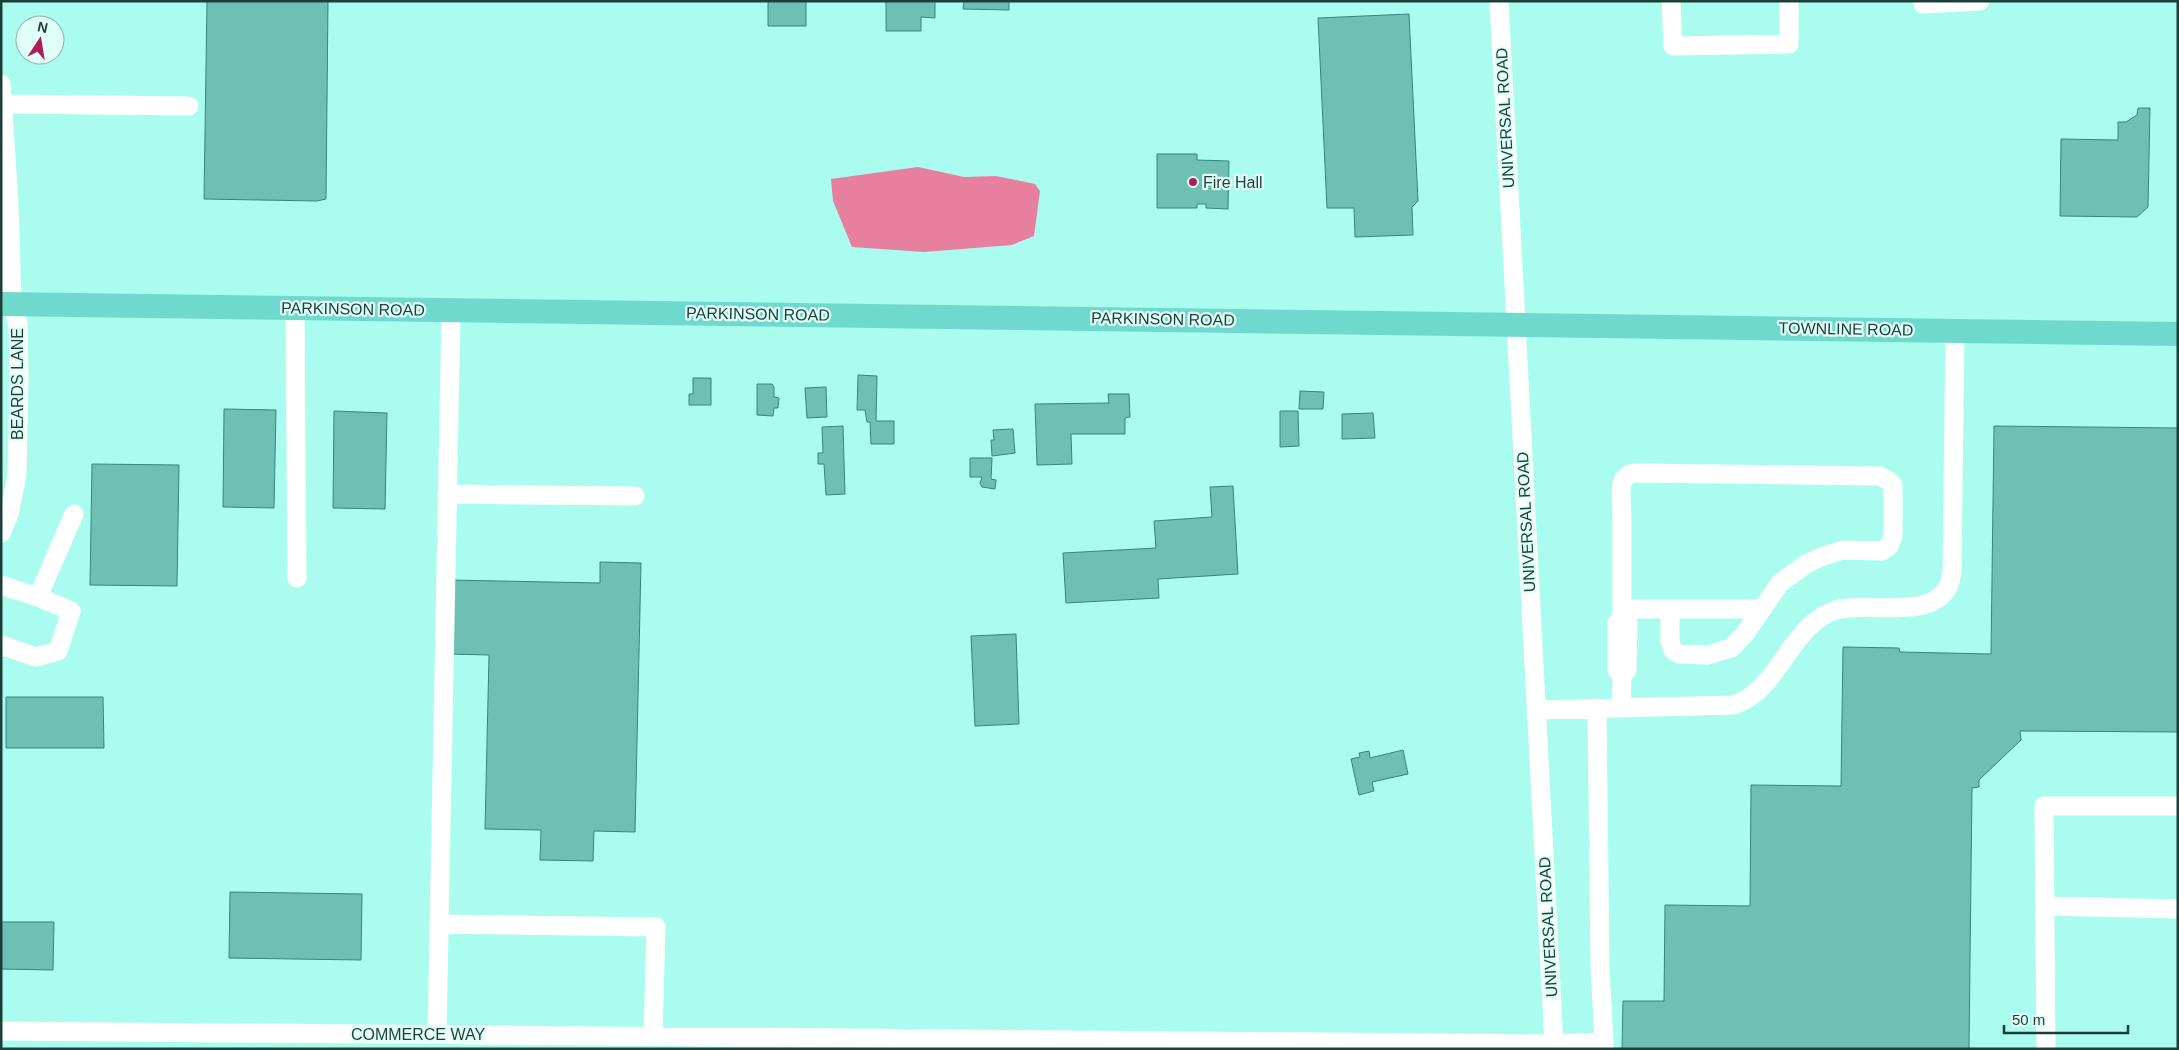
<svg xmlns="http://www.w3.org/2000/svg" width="2179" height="1050" viewBox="0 0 2179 1050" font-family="Arial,sans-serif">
	<rect width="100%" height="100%" fill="#aafdee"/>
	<path fill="#e7809e" d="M918 167 964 177 996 176 1035 184 1040 191 1034 236 1012 245 924 252 852 247 833 201 831 179Z"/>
	<path fill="#6ec0b2" stroke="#33887c" d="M207 1H328L326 199 317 201 204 199Z
		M768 1H806V26H768Z
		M886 1H935V18L921 17V31H886Z
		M964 1H1009V10L963 9Z
		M1409 14 1418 201 1412 207 1413 235 1355 237 1354 208H1327L1318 18Z
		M2138 108H2150L2148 207 2137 217 2060 216 2061 139 2118 140V122H2126L2137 115Z
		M1157 154H1197V160L1229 161 1228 209 1206 208V204H1197V208H1157Z
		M858 375 877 376 876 421H894V444H871L870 422H867L865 410H857Z
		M693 378H711V405H689V394H693Z
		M757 384H772L774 387V397L779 398 778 408H774L773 416 757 415Z
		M826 387 827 417 807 418 805 388Z
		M1300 391 1324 392 1323 409H1299Z
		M1108 394H1129L1130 417 1125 418V434H1071L1072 464 1037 465 1035 404 1109 403Z
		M224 409 276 410 274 508 223 507Z
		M334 411 387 413 385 509 333 508Z
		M1280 411H1298L1299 446 1280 447Z
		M1373 413 1375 438 1342 439V414Z
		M843 426 845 494 826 495 824 464H818V453H823L822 427Z
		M1994 426 2178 428V732L2020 731 2021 740 1979 780V787L1972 788 1969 1049H1622L1623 1001H1664L1665 905 1750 906 1751 785 1841 786 1843 647 1899 648 1900 652 1991 654Z
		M1013 429 1015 453 992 456 991 440H994L993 430Z
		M970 458H992L991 479 996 480 995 489 982 487 980 483 982 477H970Z
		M92 464 179 465 177 586 90 585Z
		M1233 486 1238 574 1158 579 1159 598 1066 603 1063 553 1156 548 1154 521 1212 517 1210 487Z
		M600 562 641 563 635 832 594 831 593 861 540 860 541 830 485 829 489 655 448 654 449 580 600 583Z
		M1016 634 1019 724 975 726 971 636Z
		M6 697H103L104 748H6Z
		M1403 750 1408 774 1372 782 1374 791 1359 795 1351 759 1360 757 1359 753 1369 751 1370 758Z
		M230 892 362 894 361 960 229 958Z
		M1 922H54L53 970 1 969Z"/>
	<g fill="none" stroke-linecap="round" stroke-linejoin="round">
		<path stroke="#fff" stroke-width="19" d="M1499 1 1554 1044
			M1671 1 1673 46 1789 44V1
			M1923 1V4L1980 1
			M1 84 9 202 12 304 18 324 19 377 17 475 9 514 1 533
			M2 104 189 106
			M295 309 297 578
			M447 494 635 496
			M1 585 38 597 71 611 58 651 36 657 1 645
			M38 597 74 514
			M1670 609H1761
			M1622 619C1622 587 1622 554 1622 522 1622 509 1620 494 1622 483 1624 477 1628 474 1633 473L1880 476 1889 481 1893 485V536L1889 546 1882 551 1843 550 1823 556 1806 564 1780 583 1744 635 1731 648 1708 655 1679 654 1673 650 1670 641V609H1622
			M1597 708 1600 968 1604 1042
			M1621 708 1622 676 1627 670 1628 623 1622 619 1617 623V670L1622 676
			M1536 710 1734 705C1781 689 1789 625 1836 610 1866 601 1930 621 1948 587 1950 583 1951 577 1952 573L1955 331
			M2045 906 2178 909
			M439 924 656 927 653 1036
			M1 1031 1554 1044 1604 1042V1049
			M437 1035 451 311
			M2046 1049 2044 806H2178"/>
		<path stroke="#70d9cd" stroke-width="24" d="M1 304 2178 334"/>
	</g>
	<circle fill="#ac1d59" stroke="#e0fff9" stroke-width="2" cx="1193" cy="182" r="5"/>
	<g text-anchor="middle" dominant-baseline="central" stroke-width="4.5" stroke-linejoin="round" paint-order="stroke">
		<g font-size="16" fill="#1d3f3a" stroke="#e0fff9">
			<text transform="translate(1505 118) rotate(-93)">UNIVERSAL ROAD</text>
			<text transform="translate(353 309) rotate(1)">PARKINSON ROAD</text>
			<text transform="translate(758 314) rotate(1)">PARKINSON ROAD</text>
			<text transform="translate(1163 319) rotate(1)">PARKINSON ROAD</text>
			<text transform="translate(1846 329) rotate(1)">TOWNLINE ROAD</text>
			<text transform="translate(17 384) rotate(-90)">BEARDS LANE</text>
			<text transform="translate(1526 522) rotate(-93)">UNIVERSAL ROAD</text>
			<text transform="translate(1548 927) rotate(-93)">UNIVERSAL ROAD</text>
			<text x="418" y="1034">COMMERCE WAY</text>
		</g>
		<g font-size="16" fill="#1d3f3a" stroke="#e0fff9" text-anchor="start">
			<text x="1203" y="182">Fire Hall</text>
		</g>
	</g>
	<rect width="2179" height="1050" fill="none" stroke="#1d3f3a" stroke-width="5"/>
	<g transform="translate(40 40) rotate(12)"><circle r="24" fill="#e0fff9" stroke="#92b2ad"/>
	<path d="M0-4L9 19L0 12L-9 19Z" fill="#ac1d59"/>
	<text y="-8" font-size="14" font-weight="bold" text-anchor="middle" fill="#1d3f3a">N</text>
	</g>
	<path d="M2004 1025v8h124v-8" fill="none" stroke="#1d3f3a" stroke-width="2.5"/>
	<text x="2012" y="1025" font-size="15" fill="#1d3f3a" stroke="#e0fff9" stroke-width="4" paint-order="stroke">50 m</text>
</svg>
